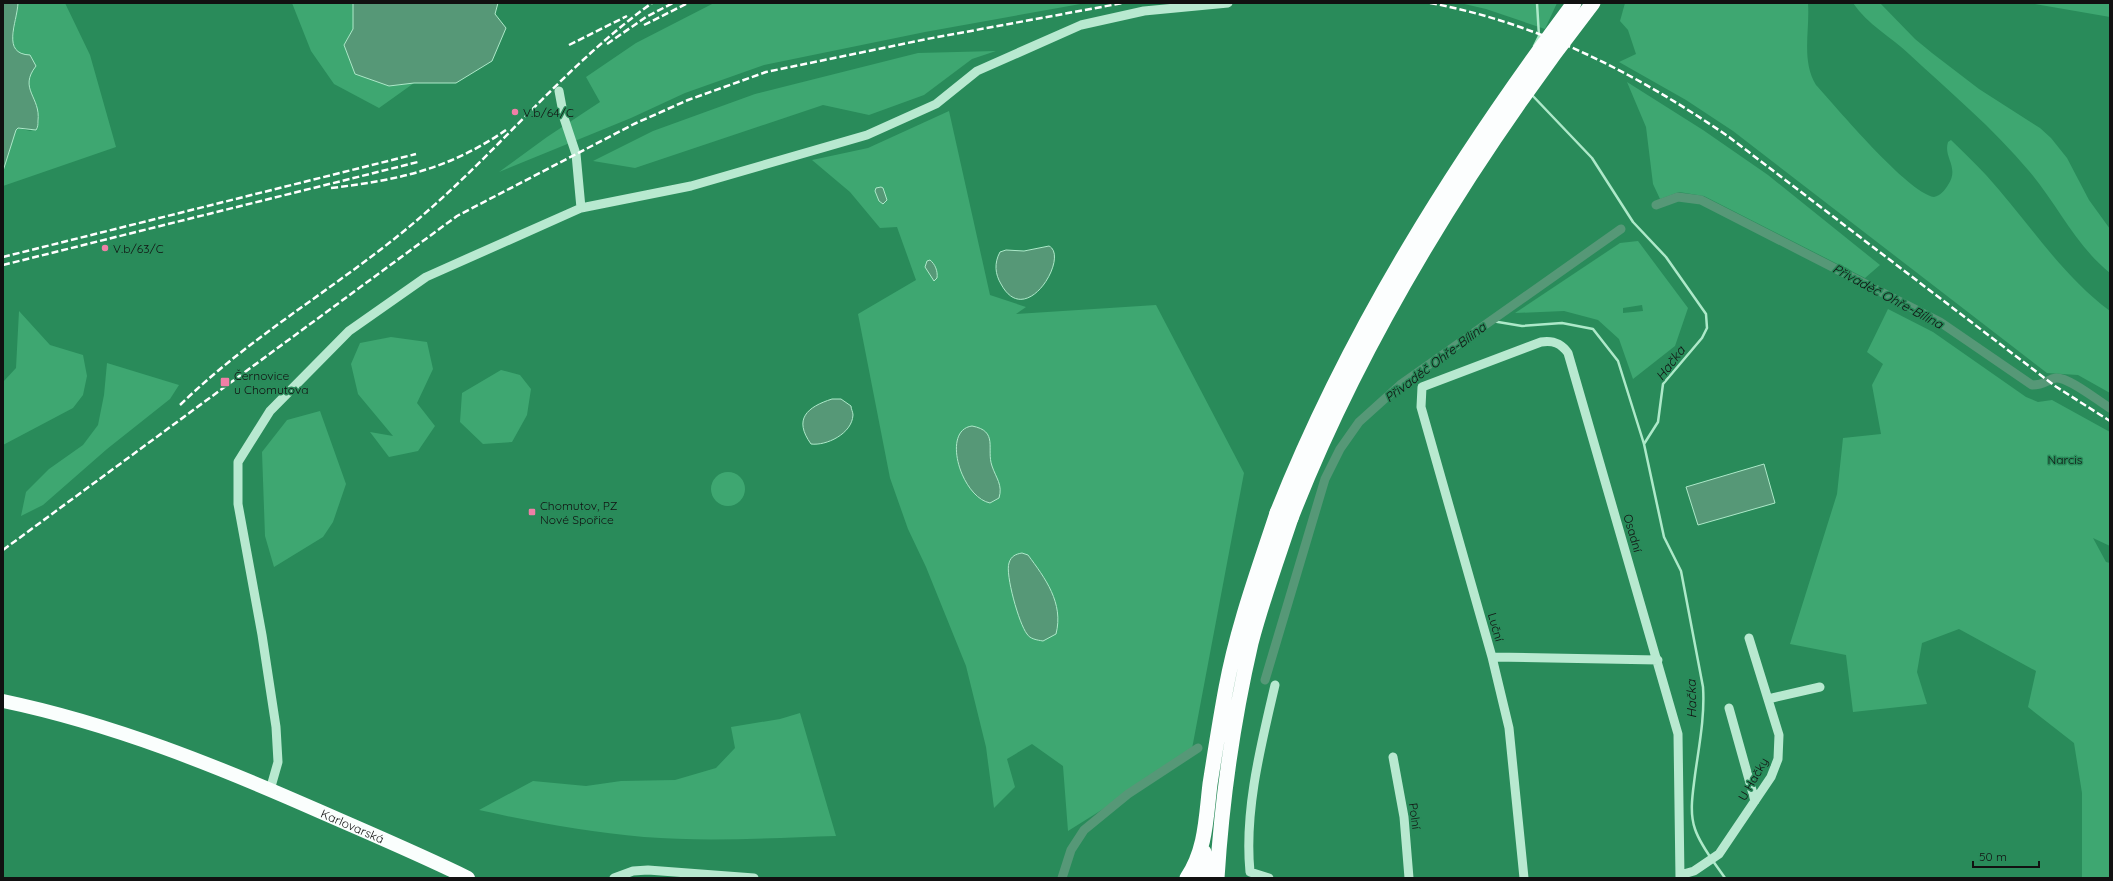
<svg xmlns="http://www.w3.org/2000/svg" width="2113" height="881" viewBox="0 0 2113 881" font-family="Quicksand,sans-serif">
	<rect width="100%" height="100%" fill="#298b5a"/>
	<path fill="#3ea771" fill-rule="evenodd" d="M18 3H65L90 55 116 147 3 186V170L16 130 18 128 30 131 38 128 39 116 28 83 29 75 23 55 16 52 12 44Z
		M292 3H353V29L344 45 355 74 389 86 414 83 379 108 334 84 311 51Z
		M714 3H1086L925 32 764 65 685 93 631 118 499 172 547 137 600 102 586 77 636 43Z
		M1460 3H1557L1545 29 1486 9Z
		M1625 3H1808C1810 31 1801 60 1816 85 1837 108 1908 193 1934 197 1941 195 1944 191 1948 185 1960 167 1943 158 1948 142L1951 140C1963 152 1975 163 1986 175 2028 221 2060 274 2110 311V393L2078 375 2047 373 1733 131 1686 100 1619 62 1636 54 1628 30 1620 21Z
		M1853 3H1880L1915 39 1932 53 1979 89 2040 128 2051 138 2067 158 2089 200 2110 229V273C2075 245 2057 204 2029 171 1993 128 1950 92 1909 54 1891 37 1867 24 1853 3Z
		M2029 3H2110V17Z
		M996 51 972 59 924 95 869 115 823 105 635 168 593 161 653 131 755 94 918 53Z
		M1627 82 1703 130 1768 175 1880 265 1865 278 1704 196 1679 192 1660 199 1653 184 1646 127Z
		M949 111 990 295 1026 307 1016 314 1156 305 1244 473 1191 754 1068 831 1063 766 1032 744 1007 759 1015 787 994 808 986 747 966 666 926 567 908 529 890 478 858 314 916 280 897 227 880 228 850 192 812 160 868 148Z
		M1638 241 1688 308 1675 346 1633 379 1619 339 1598 320 1564 311 1515 313 1620 243ZM1642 305 1643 311 1623 313V308Z
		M1888 309 1933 332 2026 397 2038 402 2052 400 2110 432V546L2093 538 2106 562 2110 563V878H2082V793L2074 743 2028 707 2036 671 1959 629 1922 643 1917 672 1927 704 1853 712 1846 655 1790 644 1837 494 1843 438 1881 434 1872 385 1883 364 1867 352Z
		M19 311 50 345 83 355 87 376 83 395 73 408 3 445V382L16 368Z
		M391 337 427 342 433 369 417 403 435 426 418 451 389 457 370 432 393 436 358 394 351 364 360 343Z
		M107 363 179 385 170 399 107 449 43 505 21 516 26 492 49 469 83 445 98 425 104 395Z
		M501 370 520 375 531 389 527 415 512 442 483 444 460 422 462 393Z
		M320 411 346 484 333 522 323 537 274 567 265 536 262 452 287 420Z
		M711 489a17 17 0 1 1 34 0a17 17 0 1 1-34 0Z
		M800 713 836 836C773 838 706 842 644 837 588 832 533 822 479 810L533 781 586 786 621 781 675 780 716 768 735 748 731 727 780 719Z"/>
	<path fill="#569877" stroke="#ade9c9" d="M3 3H18C17 23 1 54 30 55L36 66C18 89 41 97 38 121 38 125 38 127 36 130L18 128 16 130 3 171Z
		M353 3H498L495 14 506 28 492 61 456 83H414L389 86 355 74 344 45 353 29Z
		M881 187 883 188 887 200 883 204 879 201 875 191 876 188Z
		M1049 246C1070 256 1026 331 1001 284 995 274 994 263 1000 252L1006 250 1024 251Z
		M930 260C935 264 938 271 937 278L934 281 925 267 927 261Z
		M832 399H841L851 406C851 409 853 412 853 415 852 434 826 446 811 444 793 419 807 407 832 399Z
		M972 426C999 431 986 449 992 466 996 478 1003 485 999 498L990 503C961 497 941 430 972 426Z
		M1764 464 1775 503 1698 525 1686 487Z
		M1022 553 1028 555C1045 578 1064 603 1056 634L1043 641C1037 640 1030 639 1027 634 1019 624 1005 574 1009 563 1011 556 1016 554 1022 553Z"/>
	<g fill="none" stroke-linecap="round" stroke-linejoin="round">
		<path stroke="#ade9c9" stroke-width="2.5" d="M1534 46 1539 36 1537 3
			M1531 94 1592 158 1633 222 1666 257 1706 314 1707 328 1702 338 1663 384 1658 422 1644 444 1664 537 1681 571 1703 687C1705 716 1699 746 1695 775 1693 792 1689 812 1695 829 1701 847 1715 863 1725 878
			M1492 321 1522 326 1562 323 1593 329 1618 361 1644 444"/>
		<path stroke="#569877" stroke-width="9" d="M1656 205 1678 197 1701 200 1940 322 2032 385C2045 385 2048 379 2056 378 2069 377 2098 401 2110 408
			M1265 680 1325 479 1340 449 1359 422 1400 385 1621 229
			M1062 878 1071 850 1084 830 1128 794 1198 748"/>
		<path stroke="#b8e9d0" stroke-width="9" d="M559 91 564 118 576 154 581 208
			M1492 657 1658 660
			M1768 699 1820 687
			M1729 708 1755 801
			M1393 757 1404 817 1409 878
			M270 790 278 762 276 727 262 635 238 504V462L270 411 349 331 426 277 581 208 691 186 867 135 936 104 977 71 1081 25 1144 11 1228 3
			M1680 875 1694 871 1719 854 1771 777 1778 759 1779 735 1749 638
			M614 878 633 871 648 870 754 878
			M1269 878 1250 872C1244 811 1261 745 1275 685
			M1524 878 1509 728 1492 657 1421 407 1422 387 1541 342C1553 340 1561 343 1568 353L1678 734 1680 878"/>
		<path stroke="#fafefd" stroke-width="14" id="s1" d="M3 701C113 724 217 766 319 811 369 833 419 854 468 878"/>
		<path stroke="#fcfefe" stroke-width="15" d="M1187 878C1206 850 1206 817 1210 784 1215 752 1220 720 1226 688 1237 628 1258 571 1277 513
			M1203 878 1204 852
			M1217 878C1222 799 1233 721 1251 643 1262 601 1277 560 1291 518"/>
		<path stroke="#fff" stroke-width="2.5" stroke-dasharray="7 3" stroke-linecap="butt" d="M1430 3C1539 23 1639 75 1729 137L2055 386 2110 421
			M644 25 688 3
			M607 44 646 17 673 3
			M569 45 627 16
			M331 188C399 180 449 169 506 130
			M3 257 416 154
			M3 265 418 162
			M180 405C255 332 345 283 423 215 502 147 567 64 652 3
			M3 550 457 216 634 124 688 100 766 72 927 39 1123 3"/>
		<path stroke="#fcfefe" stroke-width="15" d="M1277 513C1350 329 1456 161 1574 3
			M1291 518C1361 338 1474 156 1593 3"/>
	</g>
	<g fill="#f07fa7" stroke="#298b5a" stroke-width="1.5">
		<circle cx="515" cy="112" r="4"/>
		<circle cx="105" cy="248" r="4"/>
		<rect x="220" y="377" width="10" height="10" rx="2"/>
		<rect x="528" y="508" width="8" height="8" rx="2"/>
	</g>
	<g text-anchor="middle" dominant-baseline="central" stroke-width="3" stroke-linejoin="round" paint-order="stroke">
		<g font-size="12" fill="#111" stroke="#298b5a" text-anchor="start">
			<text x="523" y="112">V.b/64/C</text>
			<text x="113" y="248">V.b/63/C</text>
			<text x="234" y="375">Černovice<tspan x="234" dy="14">u Chomutova</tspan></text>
			<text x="540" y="505">Chomutov, PZ<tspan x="540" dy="14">Nové Spořice</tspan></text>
		</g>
		<g font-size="12" fill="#111" stroke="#298b5a">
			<text x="2065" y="459">Narcis</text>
		</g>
		<g font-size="12" fill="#111" stroke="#298b5a">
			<text transform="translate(1633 533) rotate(74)">Osadní</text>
			<text transform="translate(1496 627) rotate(74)">Luční</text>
			<text transform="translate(1753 779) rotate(-60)">U Hačky</text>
			<text transform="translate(1415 816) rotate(82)">Polní</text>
			<text stroke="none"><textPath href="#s1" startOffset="372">Karlovarská</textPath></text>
		</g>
		<g font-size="13" font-style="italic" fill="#111" stroke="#298b5a">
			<text transform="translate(1888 296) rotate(28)">Přivaděč Ohře-Bílina</text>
			<text transform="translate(1435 362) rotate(-37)">Přivaděč Ohře-Bílina</text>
			<text transform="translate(1670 363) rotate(-53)">Hačka</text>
			<text transform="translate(1691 699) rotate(-91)">Hačka</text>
		</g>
	</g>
	<rect width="2113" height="881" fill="none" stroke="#111111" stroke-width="8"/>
	<path d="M1973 861v6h66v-6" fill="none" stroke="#111111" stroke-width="2"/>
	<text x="1979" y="861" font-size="12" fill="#111111" stroke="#298b5a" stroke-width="3" paint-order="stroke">50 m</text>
</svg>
